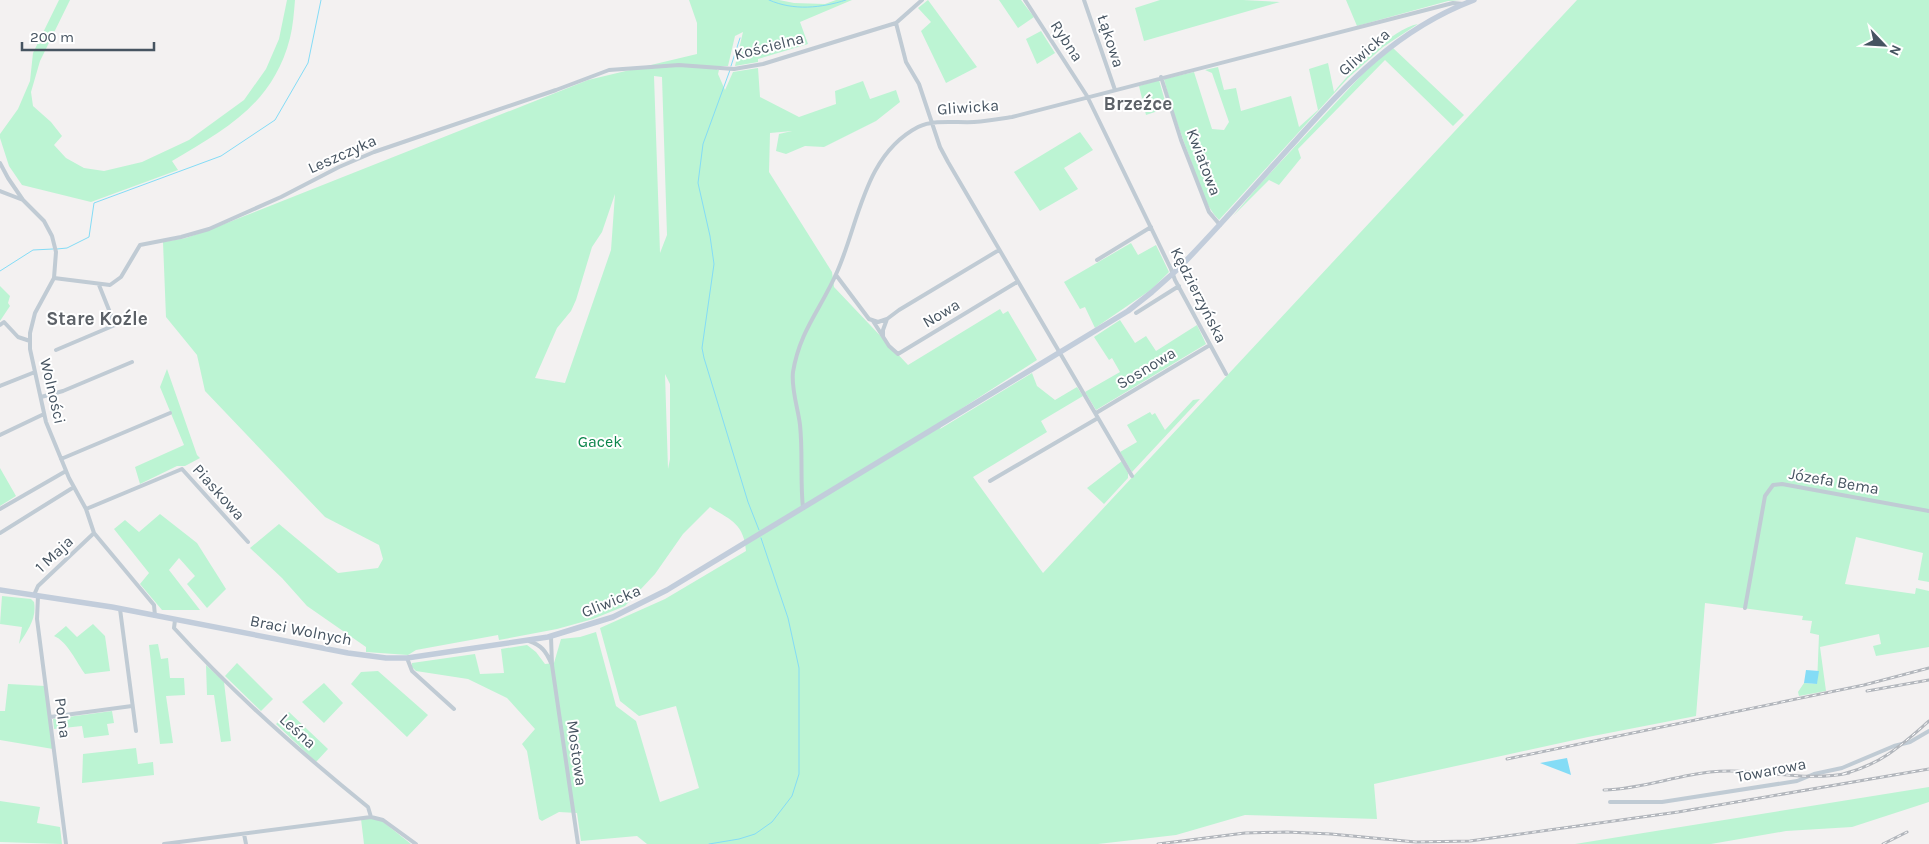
<svg xmlns="http://www.w3.org/2000/svg" width="1929" height="844" viewBox="0 0 1929 844" font-family="Karla,sans-serif">
	<rect width="100%" height="100%" fill="#f3f1f1"/>
	<path fill="#bcf4d3" fill-rule="evenodd" d="M59 0H70L40 61 31 92 33 106 51 122 62 136 54 145 66 158 84 168 104 171 142 162 189 140 244 100 266 69 279 39 287 0H295C294 12 293 26 290 38 273 104 226 129 172 161L178 170 91 202 22 185 9 166 0 138V134L18 109 30 81 33 53Z
		M689 0H779L794 3 825 4 836 0H852L800 22 808 44 758 59V62L735 66 743 32 735 36 728 66H716L717 70H719L718 74 725 90 733 72 758 68 760 97 799 117 836 104 835 91 863 81 870 99 896 90 900 102 876 121 824 147 805 146 786 154 776 151 779 134 792 131 770 133 769 172 832 272 834 287 908 365 1000 309 1003 314 1008 311 1037 360 944 420 940 429 1032 373 1037 386 1055 400 1077 387 1083 396 1041 421 1047 432 973 477 1043 573 1577 0H1929V582L1918 580 1923 553 1856 537 1845 584 1915 594 1916 588 1929 591V647L1876 656 1873 646 1881 644 1879 634 1820 647 1826 691 1799 696 1798 692 1804 683 1817 684 1819 635 1810 633 1812 621 1802 620 1803 616 1705 603 1696 716 1588 737 1374 784 1377 819 1245 815 1176 835 1098 844H647L637 836 581 841 577 813 559 812 542 821 539 819 527 751 522 744 535 729 507 698 468 679 416 671 412 667V663L475 654 480 674 504 673 501 649 527 645 536 652 545 664 554 663 561 639 580 637 596 632 616 706 636 721 660 802 699 788 676 706 639 716 620 701 600 628 665 599 746 551C744 524 731 520 710 507L683 534 655 574 625 606 593 619 557 629 499 640 498 635 416 650 408 655 366 652V647L307 606 282 578 250 548 279 524 338 573 378 568 383 559 379 545 325 517 205 391 197 355 166 317 163 242 186 238 214 228 588 80 697 54V23ZM654 76 662 77 667 235 660 253ZM615 194 611 250 565 383 535 378 557 328 571 311 576 300 592 247 602 232ZM665 374 670 384V459L668 469Z
		M928 0 977 67 946 83 921 31 931 22 918 8Z
		M999 0H1021L1034 17 1018 28Z
		M1160 0H1243L1280 2 1144 41 1135 8Z
		M1346 0H1461L1448 1 1357 26Z
		M1418 24 1383 47 1348 78 1219 220C1204 205 1198 181 1191 161 1181 134 1171 107 1164 79L1194 72 1212 129 1224 130 1229 122 1212 73 1205 70 1218 67 1224 90 1236 88 1241 111 1291 96 1299 127 1318 110 1309 69 1328 63 1334 92C1351 71 1392 29 1418 24Z
		M1041 31 1055 53 1037 64 1026 39Z
		M1393 48 1464 115 1453 126 1385 60 1298 149 1301 158 1279 185 1269 180 1233 216 1260 184 1371 65Z
		M1159 80 1167 108 1146 115 1139 86Z
		M1080 132 1093 150 1064 168 1078 189 1040 211 1014 172Z
		M1131 243 1138 255 1156 245 1169 272 1152 289 1095 328 1085 307 1080 309 1064 282Z
		M0 286 10 296 8 303 10 306 0 321Z
		M1120 320 1135 343 1146 336 1156 351 1197 325 1206 344 1096 410 1085 392 1120 372 1112 358 1109 360 1094 337Z
		M167 369 197 455 200 458 185 466H177L140 484 135 467 184 445 160 387Z
		M1200 399 1132 472 1120 452 1137 442 1127 425 1150 412 1152 415 1155 413 1165 430 1193 400Z
		M1122 461 1128 473V478L1104 504 1087 488Z
		M0 468 16 496 0 506Z
		M160 514 197 543 226 589 207 608 187 584 195 576 179 558 169 570 200 610H162L140 584 149 573 114 529 125 520 139 532Z
		M2 596 31 599 34 602C37 618 28 630 19 644L22 627 0 624Z
		M93 624 105 636 110 671 85 674C77 663 67 641 54 636L66 626 77 637Z
		M158 644 161 659 168 658 170 678H184L185 695 166 696 173 743 160 744 149 645Z
		M237 663 273 699 261 711 225 676Z
		M206 665 224 682 231 741 221 742 214 695H207Z
		M378 671 428 715 407 737 351 684 361 672Z
		M324 683 343 703 324 723 302 702Z
		M8 684 45 686 53 749 0 740V711H5Z
		M112 711 114 723 107 724 109 735 84 738 82 726 54 729 53 719Z
		M289 712 328 749 316 762 276 724Z
		M136 748 138 764 153 762 154 775 82 783 83 754Z
		M1929 787V802L1852 827 1786 831 1711 844H1575Z
		M0 801 40 807 37 823 60 827 62 844 0 842Z
		M377 817 411 844H364L361 819Z"/>
	<path fill="#84dcf6" d="M1806 670 1819 671 1817 684 1804 683Z
		M1567 758 1571 775 1540 763Z"/>
	<g fill="none" stroke-linecap="round" stroke-linejoin="round">
		<path stroke="#84dcf6" stroke-width="1" d="M769 0C794 11 821 8 846 0
			M731 66 740 38
			M730 70 703 144 698 183 710 236 714 264 702 348 704 358 748 502 759 530
			M57 249 67 248 89 237 94 203 221 156 275 120 308 63 321 0
			M0 271 33 250 53 249
			M709 844 739 839 755 834 772 822 792 796 799 774V668L788 618 761 538"/>
		<path stroke="#c0cbd4" stroke-width="4" d="M1025 0 1087 96 1171 269 1175 280 1226 374
			M1084 0 1115 90
			M896 23 906 62 919 84 940 147 948 162 1132 476
			M1161 77 1181 140 1209 212 1220 225
			M0 163 8 178 23 200 44 221 52 236 56 252 54 278 35 313 30 333V349L46 422 69 478 86 509 94 533 154 605 155 616
			M0 191 23 200
			M1097 260 1151 227
			M836 275 869 319 878 322 887 319 899 310 999 250
			M54 278 110 285 121 277 140 245 181 237 209 229 281 197 339 167 374 152 556 90 609 70 679 65 734 69 763 64 896 23 922 0
			M1136 313 1179 286
			M873 321 889 346 898 354 1017 282
			M0 325 4 322 18 337 30 341
			M883 336V330L887 319
			M56 350 115 325 99 285
			M0 386 35 372
			M41 397 63 391 132 362
			M1096 413 1210 345
			M0 435 44 414
			M61 459 170 413
			M990 481 1098 418
			M803 508C800 480 803 452 800 425 798 408 791 389 793 372 800 330 821 309 837 272 859 223 864 155 918 127 934 119 957 123 974 122 987 121 999 119 1012 117L1453 3 1464 4
			M0 509 66 471
			M86 509 182 469 248 542
			M0 533 74 487
			M34 595 38 586 94 533
			M38 596 37 619 66 844
			M1745 608 1765 496 1773 485 1782 484 1929 511
			M120 609 136 731
			M175 620 174 628C233 693 300 752 368 807L371 817 383 820 416 844
			M551 637 552 665 578 844
			M529 641C541 645 546 651 551 663
			M407 658 412 671 454 709
			M50 717 132 706
			M1610 802H1662L1797 781 1814 774 1842 768 1894 746 1910 742 1929 731
			M244 834 246 844
			M164 844 371 817"/>
		<path stroke="#c2cddb" stroke-width="5.5" d="M0 590 112 607 348 653 386 658H407L548 637 613 617 667 590 1128 311 1152 292 1179 268C1217 229 1253 188 1289 148 1346 85 1393 31 1474 0"/>
		<g stroke="#b2b6bc" stroke-width="3">
			<path id="rail" d="M1867 691 1929 680
				M1507 759 1864 685 1929 668
				M1843 774C1882 764 1900 746 1929 721
				M1604 790C1641 789 1674 776 1710 772 1757 767 1802 783 1849 773
				M1158 844 1245 833 1287 832 1331 834 1416 842 1470 841 1678 812 1929 769
				M1883 844 1907 832"/>
		</g>
		<use href="#rail" stroke="#fff" stroke-width="1" stroke-dasharray="4" stroke-linecap="butt"/>
	</g>
	<g text-anchor="middle" dominant-baseline="central" stroke-width="4" stroke-linejoin="round" paint-order="stroke">
		<g font-size="16" fill="#465461" stroke="#fff">
			<text transform="translate(1067 41) rotate(57)">Rybna</text>
			<text transform="translate(1111 41) rotate(72)">Łąkowa</text>
			<text transform="translate(769 46) rotate(-14)">Kościelna</text>
			<text transform="translate(1364 52) rotate(-41)">Gliwicka</text>
			<text transform="translate(968 107) rotate(-4)">Gliwicka</text>
			<text transform="translate(342 154) rotate(-24)">Leszczyka</text>
			<text transform="translate(1204 162) rotate(69)">Kwiatowa</text>
			<text transform="translate(1199 295) rotate(63)">Kędzierzyńska</text>
			<text transform="translate(941 313) rotate(-31)">Nowa</text>
			<text transform="translate(1146 368) rotate(-31)">Sosnowa</text>
			<text transform="translate(53 391) rotate(77)">Wolności</text>
			<text transform="translate(1834 481) rotate(10)">Józefa Bema</text>
			<text transform="translate(219 492) rotate(48)">Piaskowa</text>
			<text transform="translate(54 554) rotate(-43)">1 Maja</text>
			<text transform="translate(611 601) rotate(-22)">Gliwicka</text>
			<text transform="translate(301 630) rotate(11)">Braci Wolnych</text>
			<text transform="translate(63 718) rotate(83)">Polna</text>
			<text transform="translate(298 731) rotate(42)">Leśna</text>
			<text transform="translate(577 753) rotate(82)">Mostowa</text>
			<text transform="translate(1771 770) rotate(-11)">Towarowa</text>
		</g>
		<g font-size="16" fill="#0d864c" stroke="#fff">
			<text x="600" y="441">Gacek</text>
		</g>
		<g font-size="19" font-weight="bold" fill="#5c6167" stroke="#fff">
			<text x="1138" y="104">Brzeźce</text>
			<text x="97" y="319">Stare Koźle</text>
		</g>
	</g>
	<g transform="translate(1884 45) rotate(115)" stroke="#ffffff" stroke-width="4" paint-order="stroke">
	<path d="M0-4L9 19L0 12L-9 19Z" fill="#465461"/>
	<text y="-8" font-size="14" font-weight="bold" text-anchor="middle" fill="#465461">N</text>
	</g>
	<path d="M22 42v8h132v-8" fill="none" stroke="#465461" stroke-width="2.5"/>
	<text x="30" y="42" font-size="15" fill="#465461" stroke="#ffffff" stroke-width="4" paint-order="stroke">200 m</text>
</svg>
